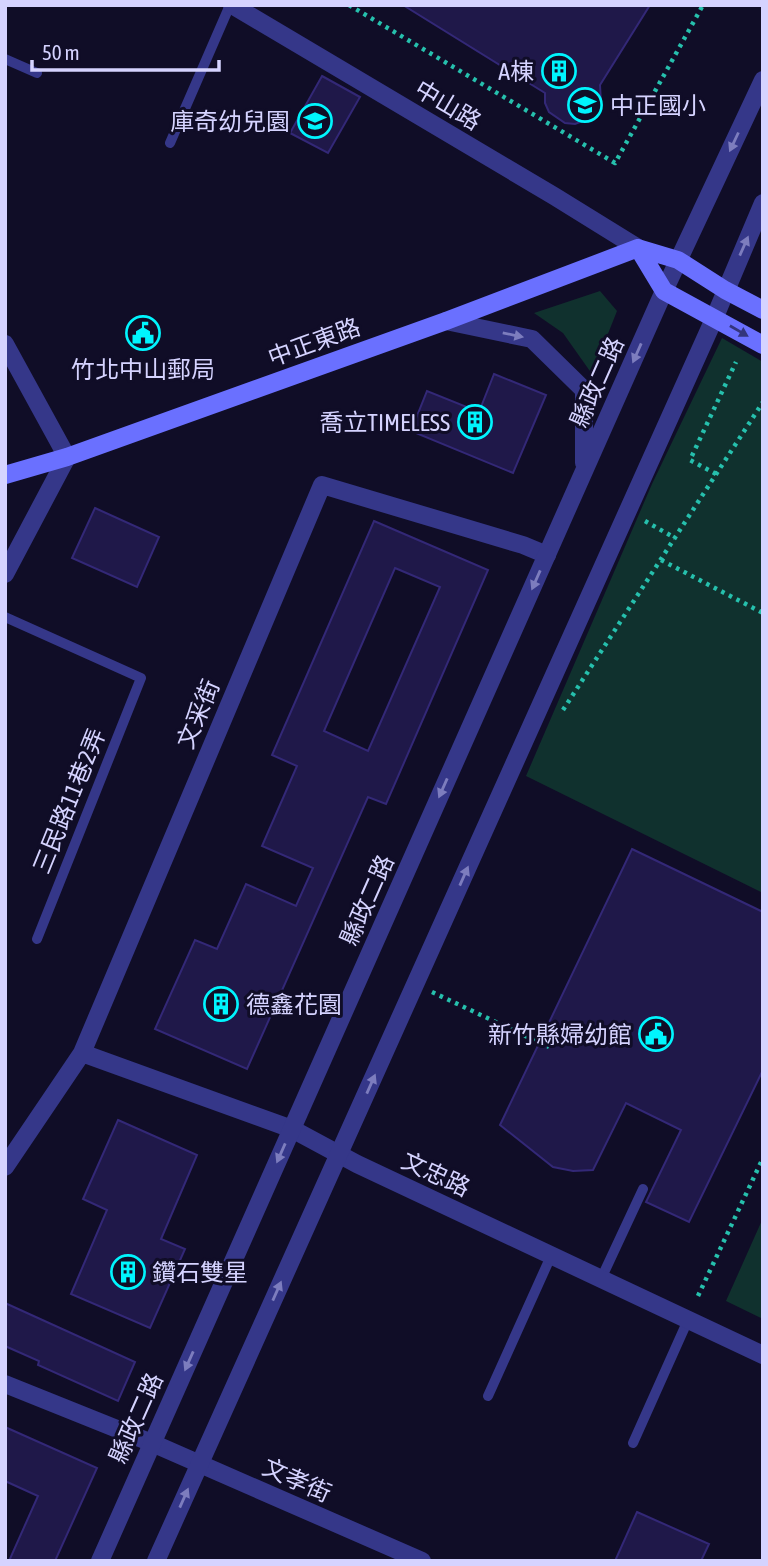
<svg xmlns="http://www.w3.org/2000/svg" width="768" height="1566" viewBox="0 0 768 1566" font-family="'Asap Condensed','Noto Sans TC',sans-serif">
	<rect width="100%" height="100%" fill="#100d27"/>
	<path fill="#10312e" d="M600 291 617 311 592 374 563 333 534 313Z
		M722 338 763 362V893L526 776 652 484Z
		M763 1218V1319L726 1301Z"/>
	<path fill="#1f1849" stroke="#332877" stroke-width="2" fill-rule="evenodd" d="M403 5H650L600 85 601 103 597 111 591 118 575 124 565 123 549 112 545 103V93Z
		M322 76 360 97 328 153 290 133Z
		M494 374 546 395 513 473 411 431 427 391 479 412Z
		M95 508 159 537 137 587 72 558Z
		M374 521 488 570 386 804 368 797 247 1069 155 1029 195 940 217 949 246 884 296 906 313 868 262 846 297 766 272 755ZM395 568 440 587 368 751 324 731Z
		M632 849 763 912V1070L689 1222 646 1202 681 1130 626 1103 593 1170 573 1171 553 1167 500 1125Z
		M118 1120 197 1155 161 1239 185 1249 150 1328 71 1294 107 1210 83 1199Z
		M5 1303 135 1362 118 1401 38 1365 39 1361 5 1346Z
		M5 1427 97 1468 55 1561H9L38 1496 5 1481Z
		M637 1512 709 1544 701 1561H615Z"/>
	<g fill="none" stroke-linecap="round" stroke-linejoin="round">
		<path stroke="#26c0ad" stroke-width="4.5" stroke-dasharray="3.5 5" stroke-linecap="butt" d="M349 5 615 163 703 5
			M716 474 690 460 736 362
			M645 521 675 538
			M661 560 763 613
			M563 710 763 402
			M432 992 549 1047
			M698 1296 763 1158"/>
		<path stroke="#353789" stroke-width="10" d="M5 59 37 73
			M170 143 230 5
			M5 617 141 678 37 939
			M601 1279 643 1189
			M488 1396 551 1256
			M633 1443 688 1320"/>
		<path stroke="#353789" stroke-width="18" d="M5 344 67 457
			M82 1053 292 1129 357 1164 763 1355
			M5 1167 82 1053 322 485 523 545 547 555
			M5 1384 152 1443 422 1561"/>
		<path stroke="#353789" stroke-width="18" d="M232 5 554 196 638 248
			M446 321 532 339 584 390V463
			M5 574 67 457
			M100 1561 664 291 763 80
			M156 1561 714 319 763 203"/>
		<path stroke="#6a70ff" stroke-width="18" d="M638 248 664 291 763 345
			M638 248 678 260 725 290 763 310
			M5 475 67 457 446 321 638 248"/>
	</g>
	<defs><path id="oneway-solid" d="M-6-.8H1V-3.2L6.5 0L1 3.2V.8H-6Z" transform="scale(1.75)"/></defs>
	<g fill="#7d7dbe">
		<use href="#oneway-solid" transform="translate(734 142) rotate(115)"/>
		<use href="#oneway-solid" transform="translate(744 246) rotate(-66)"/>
		<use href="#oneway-solid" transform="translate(513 335) rotate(12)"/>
		<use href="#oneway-solid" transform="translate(637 353) rotate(114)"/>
		<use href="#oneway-solid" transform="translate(536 580) rotate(114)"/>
		<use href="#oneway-solid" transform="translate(443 788) rotate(114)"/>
		<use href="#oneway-solid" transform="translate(464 876) rotate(-66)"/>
		<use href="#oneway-solid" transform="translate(371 1084) rotate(-66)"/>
		<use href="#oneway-solid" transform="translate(281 1153) rotate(114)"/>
		<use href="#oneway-solid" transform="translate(277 1291) rotate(-66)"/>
		<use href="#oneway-solid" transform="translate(189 1361) rotate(114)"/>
		<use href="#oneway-solid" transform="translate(184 1498) rotate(-66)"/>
	</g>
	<use fill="#34357d" href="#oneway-solid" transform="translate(739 331) rotate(30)"/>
	<defs>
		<g id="building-ring" transform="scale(1.75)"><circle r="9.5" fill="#100d27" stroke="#00f5fe" stroke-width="1.5"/><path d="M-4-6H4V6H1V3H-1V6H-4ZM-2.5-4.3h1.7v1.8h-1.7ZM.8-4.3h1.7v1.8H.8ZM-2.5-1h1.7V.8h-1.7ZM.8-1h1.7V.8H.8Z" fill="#00f5fe"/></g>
		<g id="school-ring" transform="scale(1.75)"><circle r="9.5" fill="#100d27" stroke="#00f5fe" stroke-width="1.5"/><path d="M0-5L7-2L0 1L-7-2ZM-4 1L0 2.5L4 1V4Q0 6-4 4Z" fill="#00f5fe"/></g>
		<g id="civic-ring" transform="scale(1.75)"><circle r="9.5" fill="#100d27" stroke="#00f5fe" stroke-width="1.5"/><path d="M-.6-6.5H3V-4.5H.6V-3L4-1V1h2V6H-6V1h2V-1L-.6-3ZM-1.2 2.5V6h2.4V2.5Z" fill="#00f5fe"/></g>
	</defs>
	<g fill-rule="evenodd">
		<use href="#building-ring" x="559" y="71"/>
		<use href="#school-ring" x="585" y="105"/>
		<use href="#school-ring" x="315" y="121"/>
		<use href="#civic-ring" x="143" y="333"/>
		<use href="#building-ring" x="475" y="422"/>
		<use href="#building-ring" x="221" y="1004"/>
		<use href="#civic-ring" x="656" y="1034"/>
		<use href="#building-ring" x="128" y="1272"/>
	</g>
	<g text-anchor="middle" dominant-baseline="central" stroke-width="6" stroke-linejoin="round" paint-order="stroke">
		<g font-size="24" fill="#d5d3ff" stroke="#100d27" text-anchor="end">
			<text x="534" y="71">A棟</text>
			<text x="610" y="105" text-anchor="start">中正國小</text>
			<text x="290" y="121">庫奇幼兒園</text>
			<text x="143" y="369" text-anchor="middle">竹北中山郵局</text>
			<text x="450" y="422">喬立TIMELESS</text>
			<text x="246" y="1004" text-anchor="start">德鑫花園</text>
			<text x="632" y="1034">新竹縣婦幼館</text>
			<text x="152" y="1272" text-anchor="start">鑽石雙星</text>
		</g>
		<g font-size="24" fill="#d5d3ff" stroke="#100d27">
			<text transform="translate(448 105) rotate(31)">中山路</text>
			<text transform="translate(314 342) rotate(-20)">中正東路</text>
			<text transform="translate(597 382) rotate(-66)">縣政二路</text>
			<text transform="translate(198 714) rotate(-67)">文采街</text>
			<text transform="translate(69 801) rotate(-68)">三民路11巷2弄</text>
			<text transform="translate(367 900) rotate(-66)">縣政二路</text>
			<text transform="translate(436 1174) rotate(25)">文忠路</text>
			<text transform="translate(136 1418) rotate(-66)">縣政二路</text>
			<text transform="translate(297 1480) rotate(24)">文孝街</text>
		</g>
	</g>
	<rect width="768" height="1566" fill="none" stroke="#d5d3ff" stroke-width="14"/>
	<path d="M32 60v10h187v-10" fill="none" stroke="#d5d3ff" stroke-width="3.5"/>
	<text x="42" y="60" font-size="21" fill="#d5d3ff" stroke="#100d27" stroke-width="5" paint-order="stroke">50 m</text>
</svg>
